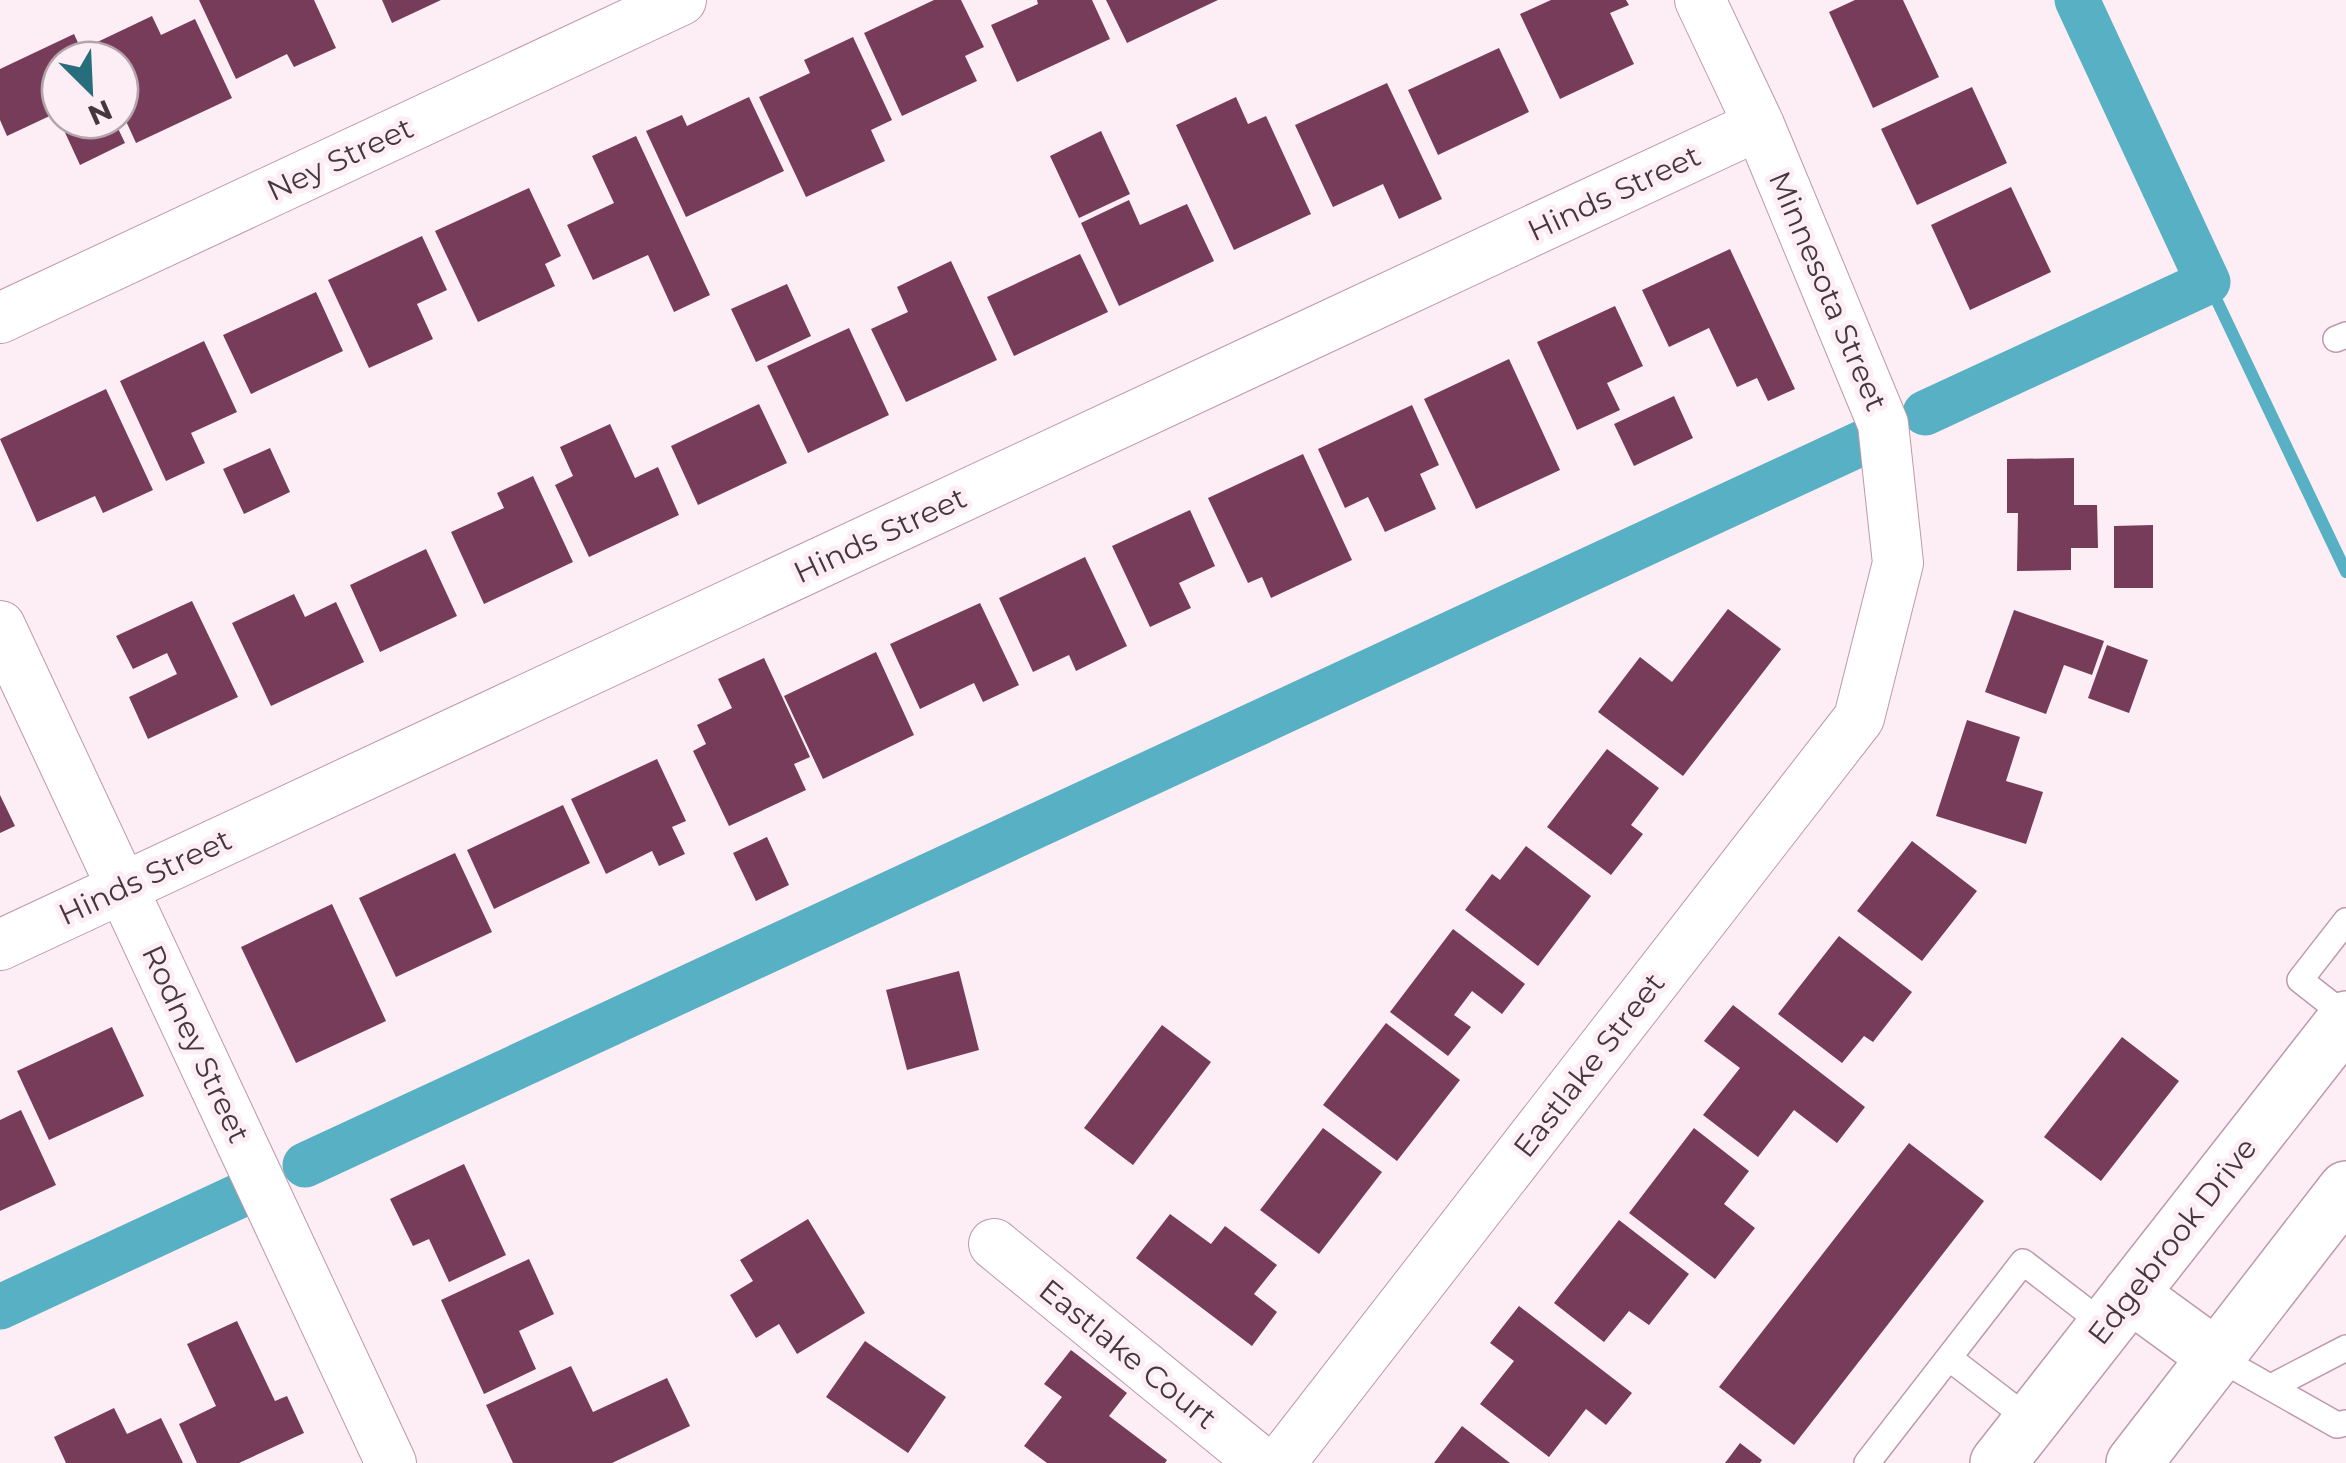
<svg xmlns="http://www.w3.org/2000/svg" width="2346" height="1463" viewBox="0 0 2346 1463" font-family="Montserrat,sans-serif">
	<rect width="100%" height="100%" fill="#fdedf4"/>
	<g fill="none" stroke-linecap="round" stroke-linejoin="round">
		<path stroke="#57b0c4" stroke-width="12" d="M2208 282 2346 572"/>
		<path stroke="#57b0c4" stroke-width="45" d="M1925 413 2208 282 2077 0
			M305 1165 1862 443
			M0 1307 241 1195"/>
	</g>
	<path fill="#763c5a" d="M199 0H314L336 48 294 67 287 54 236 79Z
		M382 0H441L392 23Z
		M934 0H961L984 47 965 56 977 81 902 116 864 33Z
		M1037 0H1092L1110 39 1017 82 991 25 1038 4Z
		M1106 0H1218L1127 43Z
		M1551 0H1626L1629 5 1610 13 1634 64 1560 99 1520 14Z
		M1855 0H1903L1939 77 1873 108 1829 12Z
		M152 16 161 35 195 19 232 98 136 143 120 108V60H98L91 45Z
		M74 34 86 60H60V120H114L125 143 80 165 56 113 7 136 0 120V69Z
		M853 37 892 120 871 130 885 161 806 197 759 97 810 73 804 60Z
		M1499 48 1529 112 1438 155 1408 90Z
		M1387 83 1442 199 1399 219 1383 184 1333 207 1295 125Z
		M1972 87 2007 163 1917 205 1881 129Z
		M749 97 784 171 686 217 646 131 682 115 687 126Z
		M1236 97 1248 124 1266 116 1311 214 1234 250 1176 125Z
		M1101 131 1130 194 1079 218 1050 156Z
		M636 136 710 295 674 312 648 255 593 280 567 225 614 203 592 156Z
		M2011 187 2051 272 1970 310 1931 225Z
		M529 188 561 256 545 264 555 286 478 322 435 231Z
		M1129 200 1140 225 1187 204 1214 261 1119 306 1081 223Z
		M422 236 447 290 417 304 433 339 369 368 328 280Z
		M1730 249 1795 389 1768 401 1757 378 1737 387 1709 328 1669 347 1642 290Z
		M1080 254 1108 312 1014 356 987 297Z
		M951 261 997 360 906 402 871 329 908 312 897 287Z
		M787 284 811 336 756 362 731 309Z
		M316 292 343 351 251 394 223 335Z
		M1615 306 1643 366 1607 383 1620 410 1577 430 1537 342Z
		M849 328 889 415 808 453 767 366Z
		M204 341 237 412 191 433 205 463 166 481 120 381Z
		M1509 359 1560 470 1476 509 1424 399Z
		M106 389 153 490 103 513 95 496 37 522 0 439Z
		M1674 396 1693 438 1634 466 1614 424Z
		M759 404 787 463 698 505 671 446Z
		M1412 405 1439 465 1420 474 1436 509 1385 532 1368 497 1345 508 1318 449Z
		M610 424 635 478 658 467 679 515 589 557 555 485 573 476 560 447Z
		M270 448 290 492 244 514 223 469Z
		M1303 454 1352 560 1271 598 1262 577 1248 583 1208 498Z
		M2074 458V505H2097L2098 548H2071V570L2017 571 2018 513H2007V459Z
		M533 476 573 562 484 604 451 532 504 508 497 493Z
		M1190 510 1215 566 1179 583 1191 608 1150 627 1112 546Z
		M2153 525V588H2114V526Z
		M426 549 457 616 380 652 350 585Z
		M1085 557 1127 646 1076 671 1069 655 1033 672 999 598Z
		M294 594 305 617 336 602 364 662 271 706 232 623Z
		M192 601 238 697 148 739 129 697 177 674 167 653 133 669 116 636Z
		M980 603 1019 685 983 702 974 683 920 709 890 644Z
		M1728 609 1781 649 1683 776 1598 712 1640 657 1672 682Z
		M2014 610 2104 641 2092 675 2064 665 2046 714 1985 692Z
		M2107 645 2148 660 2129 713 2088 698Z
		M876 652 914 735 823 779 784 696Z
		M764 658 810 757 794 764 806 790 729 826 693 751 706 744 697 725 732 708 718 679Z
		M1967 720 2020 737 2006 781 2043 792 2026 844 1936 816Z
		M1607 749 1659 788 1631 825 1643 834 1611 875 1547 827Z
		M657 759 686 821 672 827 685 854 659 866 652 851 606 874 571 799Z
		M0 795 15 826 0 833Z
		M563 805 590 863 494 909 467 850Z
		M767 837 789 885 756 901 733 853Z
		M1912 841 1977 891 1922 961 1857 911Z
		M1526 846 1591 896 1538 966 1465 910 1492 874 1500 880Z
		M455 853 492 932 396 977 359 898Z
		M332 904 386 1021 296 1063 241 947Z
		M1453 929 1525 984 1502 1014 1472 991 1454 1015 1471 1027 1448 1056 1390 1012Z
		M1839 936 1912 992 1873 1042 1864 1036 1842 1063 1778 1014Z
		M959 971 979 1050 907 1070 886 990Z
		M1733 1005 1865 1107 1837 1143 1794 1110 1758 1157 1703 1115 1740 1068 1704 1041Z
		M1386 1023 1460 1080 1397 1161 1323 1105Z
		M1162 1025 1211 1062 1133 1165 1084 1128Z
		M112 1027 144 1096 49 1140 17 1071Z
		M2122 1037 2179 1081 2101 1181 2044 1137Z
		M21 1110 56 1185 0 1211V1120Z
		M1323 1128 1382 1172 1319 1254 1260 1210Z
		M1694 1128 1749 1171 1724 1204 1755 1228 1715 1279 1629 1213Z
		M1909 1143 1984 1201 1794 1445 1719 1387Z
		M464 1164 506 1255 449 1282 429 1239 413 1246 390 1199Z
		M1170 1214 1211 1244 1225 1226 1277 1265 1254 1294 1277 1312 1252 1346 1136 1258Z
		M808 1219 865 1313 797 1354 779 1324 756 1338 730 1295 753 1281 740 1260Z
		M1619 1220 1689 1274 1649 1325 1629 1311 1604 1342 1554 1303Z
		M529 1259 554 1314 519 1331 536 1369 484 1394 441 1300Z
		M1519 1306 1632 1393 1606 1425 1586 1409 1549 1457 1480 1404 1514 1361 1490 1343Z
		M237 1321 275 1401 287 1396 304 1433 239 1463H197L179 1424 216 1406 187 1344Z
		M865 1341 946 1397 908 1453 826 1397Z
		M1071 1350 1127 1393 1109 1416 1167 1460 1165 1463H1047L1024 1446 1062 1397 1044 1384Z
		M571 1366 593 1412 667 1378 690 1426 612 1463H513L486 1405Z
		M114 1408 127 1434 161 1418 183 1463H66L54 1437Z
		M1462 1426 1510 1463H1434Z
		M1740 1443 1762 1460 1760 1463H1725Z"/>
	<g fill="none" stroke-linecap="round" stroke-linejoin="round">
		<g stroke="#be99ab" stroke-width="28">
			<path id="service" d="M2336 339 2346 335
				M2346 921 2300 980 2346 1016
				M2215 1356 2337 1425 2346 1423
				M1949 1358 2031 1421
				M2271 1387 2346 1348
				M1867 1463 2023 1262 2106 1326"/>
		</g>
		<g stroke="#be99ab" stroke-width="52">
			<path id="minor" d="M0 318 681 0
				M0 626 391 1463
				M0 945 1759 125
				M994 1244 1262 1463
				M1280 1463 1859 718 1898 563 1883 424 1759 125 1700 0"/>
		</g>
		<g stroke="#be99ab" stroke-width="58">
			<path id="secondary" d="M2130 1294 2215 1356
				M1998 1463 2346 1019
				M2134 1463 2346 1189"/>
		</g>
		<use href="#service" stroke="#fff" stroke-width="25"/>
		<use href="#minor" stroke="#fff" stroke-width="50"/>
		<use href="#secondary" stroke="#fff" stroke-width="55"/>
	</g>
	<g text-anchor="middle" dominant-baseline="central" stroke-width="10" stroke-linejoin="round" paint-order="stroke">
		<g font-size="30" fill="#46373e" stroke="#fdedf4">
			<text transform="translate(340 159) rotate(-25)">Ney Street</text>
			<text transform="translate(1614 193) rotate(-25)">Hinds Street</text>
			<text transform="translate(1828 291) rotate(67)">Minnesota Street</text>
			<text transform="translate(880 535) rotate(-25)">Hinds Street</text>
			<text transform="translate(145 877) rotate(-25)">Hinds Street</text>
			<text transform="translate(196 1044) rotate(65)">Rodney Street</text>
			<text transform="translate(1589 1065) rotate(-52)">Eastlake Street</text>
			<text transform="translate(2172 1241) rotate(-52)">Edgebrook Drive</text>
			<text transform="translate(1128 1354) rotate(39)">Eastlake Court</text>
		</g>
	</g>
	<g transform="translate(90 90) rotate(156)"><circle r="48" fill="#fdedf4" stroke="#b4a4ab" stroke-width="2.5"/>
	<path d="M0-8L18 38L0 25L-18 38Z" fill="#286d7c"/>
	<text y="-15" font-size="28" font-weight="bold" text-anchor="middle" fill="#46373e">N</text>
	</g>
</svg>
